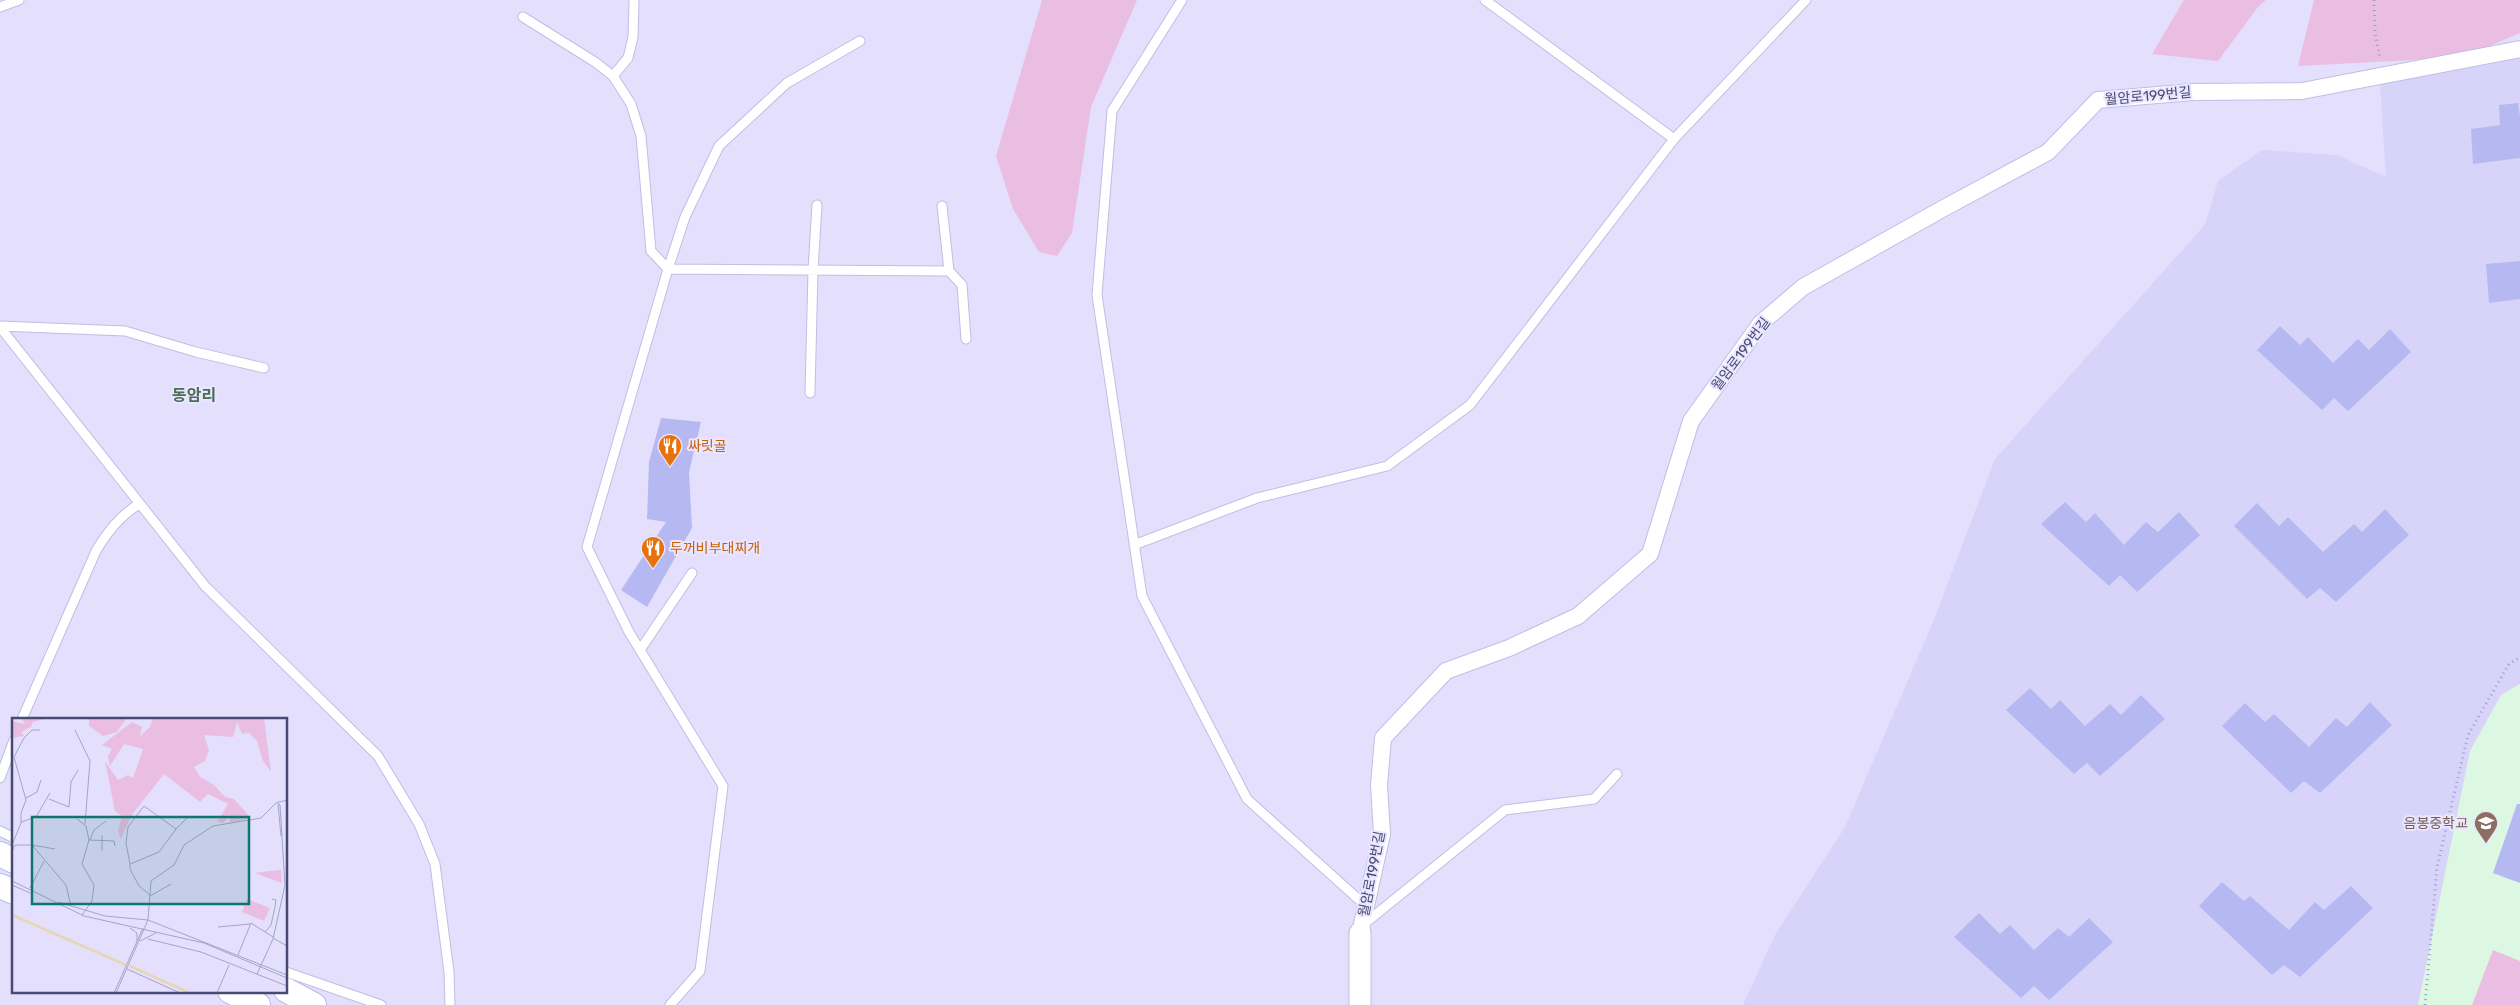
<svg xmlns="http://www.w3.org/2000/svg" width="2520" height="1005" viewBox="0 0 2520 1005" font-family="Rubik,'Noto Sans KR',sans-serif">
	<rect width="100%" height="100%" fill="#e4dffd"/>
	<path fill="#d8d4f9" d="M2520 56V684L2501 695 2433 938 2418 1005H1743L1775 935 1845 827 1933 622 1995 459 2205 225 2218 181 2262 150 2337 155 2386 177 2380 83Z"/>
	<path fill="#dcf8e2" d="M2520 684V1005H2418L2470 751 2501 695Z"/>
	<path fill="#eabee3" d="M1042 0H1137L1091 107 1072 233 1057 256 1039 252 1013 209 996 156Z
		M2184 0H2266L2258 7 2218 61 2152 54Z
		M2314 0H2520V33L2480 50 2413 60 2298 66Z
		M2493 950 2520 961V1005H2472Z"/>
	<path fill="#b6b8f2" d="M2518 103 2520 116V158L2473 164 2471 129 2500 125 2499 105Z
		M2520 261V299L2489 303 2486 264Z
		M2280 326 2300 345 2308 337 2333 363 2358 339 2369 350 2390 329 2411 352 2348 411 2334 398 2322 410 2257 350Z
		M661 418 701 422 689 472 692 528 647 607 621 590 666 522 647 519 649 462Z
		M2065 502 2086 522 2095 513 2124 545 2146 522 2158 532 2179 512 2200 535 2137 592 2120 575 2109 586 2041 524Z
		M2257 503 2279 526 2288 517 2323 552 2354 524 2362 532 2385 509 2409 535 2336 602 2320 588 2307 599 2234 526Z
		M2030 688 2051 709 2060 700 2085 726 2110 704 2121 715 2141 695 2165 719 2100 776 2087 763 2074 774 2006 710Z
		M2370 702 2392 725 2320 793 2304 781 2291 793 2222 726 2245 703 2265 722 2274 714 2309 747 2336 718 2347 727Z
		M2517 804H2520V883L2493 873Z
		M2222 882 2244 901 2250 896 2289 930 2315 902 2324 910 2351 886 2373 908 2300 977 2284 965 2272 975 2199 906Z
		M1979 913 2000 934 2010 925 2034 950 2058 928 2069 937 2089 918 2113 942 2049 1000 2034 986 2021 998 1954 937Z"/>
	<g fill="none" stroke-linecap="round" stroke-linejoin="round">
		<g stroke="#c0bee2" stroke-width="11">
			<path id="service" d="M1182 0 1112 111 1097 295 1142 596 1247 799 1366 906
				M0 7 19 0
				M523 17 595 62 613 76 631 104 641 136 651 251 668 269 685 217 719 146 787 83 860 41
				M613 76 628 58 633 37 634 0
				M1674 139 1806 0
				M942 206 949 271
				M0 326 125 331 196 352 264 368
				M0 327 205 586 378 756 419 824 435 864 449 972 450 1005
				M810 393 813 270 817 205
				M1134 545 1257 498 1387 466 1470 405 1674 139 1485 0
				M640 650 692 573
				M22 719 96 551C108 531 120 516 139 504
				M0 778 14 740
				M0 831 14 838
				M1364 924 1505 810 1594 799 1617 774
				M286 972 381 1005
				M670 1005 700 971 723 786 629 632 587 547 668 269 949 271 962 285 966 339"/>
		</g>
		<g stroke="#c0bee2" stroke-width="18">
			<path id="minor" d="M1360 933 1382 834 1379 785 1383 738 1446 671 1509 648 1578 616 1650 554 1691 421 1761 323 1803 287 1944 208 2048 152 2098 100 2193 92 2302 91 2520 49"/>
		</g>
		<g stroke="#c0bee2" stroke-width="23">
			<path id="tertiary" d="M1360 933V1005"/>
		</g>
		<g stroke="#bdbbe8" stroke-width="26">
			<path id="secondary" d="M0 854 14 861
				M0 886 14 892
				M286 990 314 1005
				M230 991 258 1005"/>
		</g>
		<path stroke="#9a9dd7" stroke-width="3" stroke-dasharray="1 4" stroke-linecap="butt" d="M2374 0 2375 32 2380 58
			M2425 1005 2437 867 2468 735 2509 664 2520 657"/>
		<use href="#service" stroke="#fff" stroke-width="9"/>
		<use href="#minor" stroke="#fff" stroke-width="16"/>
		<use href="#tertiary" stroke="#fff" stroke-width="21"/>
		<use href="#secondary" stroke="#fff" stroke-width="24"/>
	</g>
	<defs>
		<g id="restaurant-pin" transform="scale(1.25)"><path d="M0 17L-7.5 6A9.5 9.5 0 1 1 7.5 6Z" fill="#e8710a" stroke="#eae6ff"/><path d="M-5-6h1v4h1v-4h1v4h1v-4h1v5L-1.5 .5V6h-2V.5L-5-1ZM5-6V6H3V1.5H1.5Q1.5-4 5-6Z" fill="#fff"/></g>
		<g id="school-pin" transform="scale(1.25)"><path d="M0 17L-7.5 6A9.5 9.5 0 1 1 7.5 6Z" fill="#8d6e63" stroke="#eae6ff"/><path d="M0-5L7-2L0 1L-7-2ZM-4 1L0 2.5L4 1V4Q0 6-4 4Z" fill="#fff"/></g>
	</defs>
	<g fill-rule="evenodd">
		<use href="#restaurant-pin" x="670" y="446"/>
		<use href="#restaurant-pin" x="653" y="548"/>
		<use href="#school-pin" x="2486" y="823"/>
	</g>
	<g text-anchor="middle" dominant-baseline="central" stroke-width="4" stroke-linejoin="round" paint-order="stroke">
		<g font-size="14" fill="#474a73" stroke="#eae6ff">
			<text transform="translate(2148 96) rotate(-5)">월암로199번길</text>
			<text transform="translate(1741 354) rotate(-53)">월암로199번길</text>
			<text transform="translate(1372 874) rotate(-79)">월암로199번길</text>
		</g>
		<g font-size="14" fill="#c56008" stroke="#eae6ff" text-anchor="start">
			<text x="688" y="446">싸릿골</text>
			<text x="670" y="548">두꺼비부대찌개</text>
		</g>
		<g font-size="14" fill="#785e54" stroke="#eae6ff" text-anchor="end">
			<text x="2468" y="823">음봉중학교</text>
		</g>
		<g font-size="16" font-weight="bold" fill="#4a6f52" stroke="#eae6ff">
			<text x="194" y="395">동암리</text>
		</g>
	</g>
	<g transform="translate(12 718)">
		<rect width="275" height="275" fill="#e4dffd"/>
		<path d="M9 0H36L21 4 19 9 9 14 12 18 0 20V3L13 6ZM77 0H115L105 14 91 18 77 8ZM141 0H252L259 54 251 43 245 23 237 15 230 16 225 4 221 19 192 17 197 32 193 43 182 49 188 59 201 66 213 79 222 81 239 100 218 105V97L211 105 205 104 216 86 196 76 188 84 152 56 119 98 109 121 106 113 110 98 103 93 93 43 106 62 116 57 121 60 131 31 112 26 98 48 96 38 100 31 90 27 120 4 130 9 128 18 138 9ZM269 152 270 165 243 155 249 154ZM235 181 258 190 252 203 230 194Z" fill="#eabee3"/>
		<path fill="none" stroke="#e6d7b4" stroke-width="2.5" d="M0 197 114 247M118 248 178 275"/>
		<path fill="none" stroke="#a5a3c6" stroke-width="1" d="M63 12 78 43 73 106M14 80 25 74 29 62M37 81 57 89 59 64 66 52M65 101 74 108 77 122M9 104 24 99 38 75M164 111 176 99M78 122 82 112 94 103M0 127 9 105V95L14 82 2 39 12 20 20 12H28M43 131 20 127 54 167 59 188M0 133 3 127H20M90 133V117M118 146 147 134 164 111 132 88 116 109 114 125 118 146V151L127 168 138 177M0 163 72 198 192 225 275 260M0 167 18 175M18 170 32 143M138 178 159 166M46 184 93 198 136 202 275 257M70 197 80 183 82 167 70 146 77 122 102 123 103 128M206 209 238 206M118 210 125 215V223M253 214 259 207 263 189 264 182 260 181M261 220 275 228M136 221 189 234 275 268M128 223 144 215M226 237 239 205 261 219M115 251 168 275M245 256 261 221 273 167 268 87 266 86 269 118M102 275 131 210M104 275 136 202 139 163 162 147 172 127 201 108 249 100 264 85 275 82M205 275 217 247"/>
		<path fill="#0f766e" fill-opacity="0.15" stroke="#0f766e" stroke-width="2.5" d="M20 99H237V186H20Z"/>
		<rect width="275" height="275" fill="none" stroke="#474a73" stroke-width="2.5"/>
	</g>
</svg>
